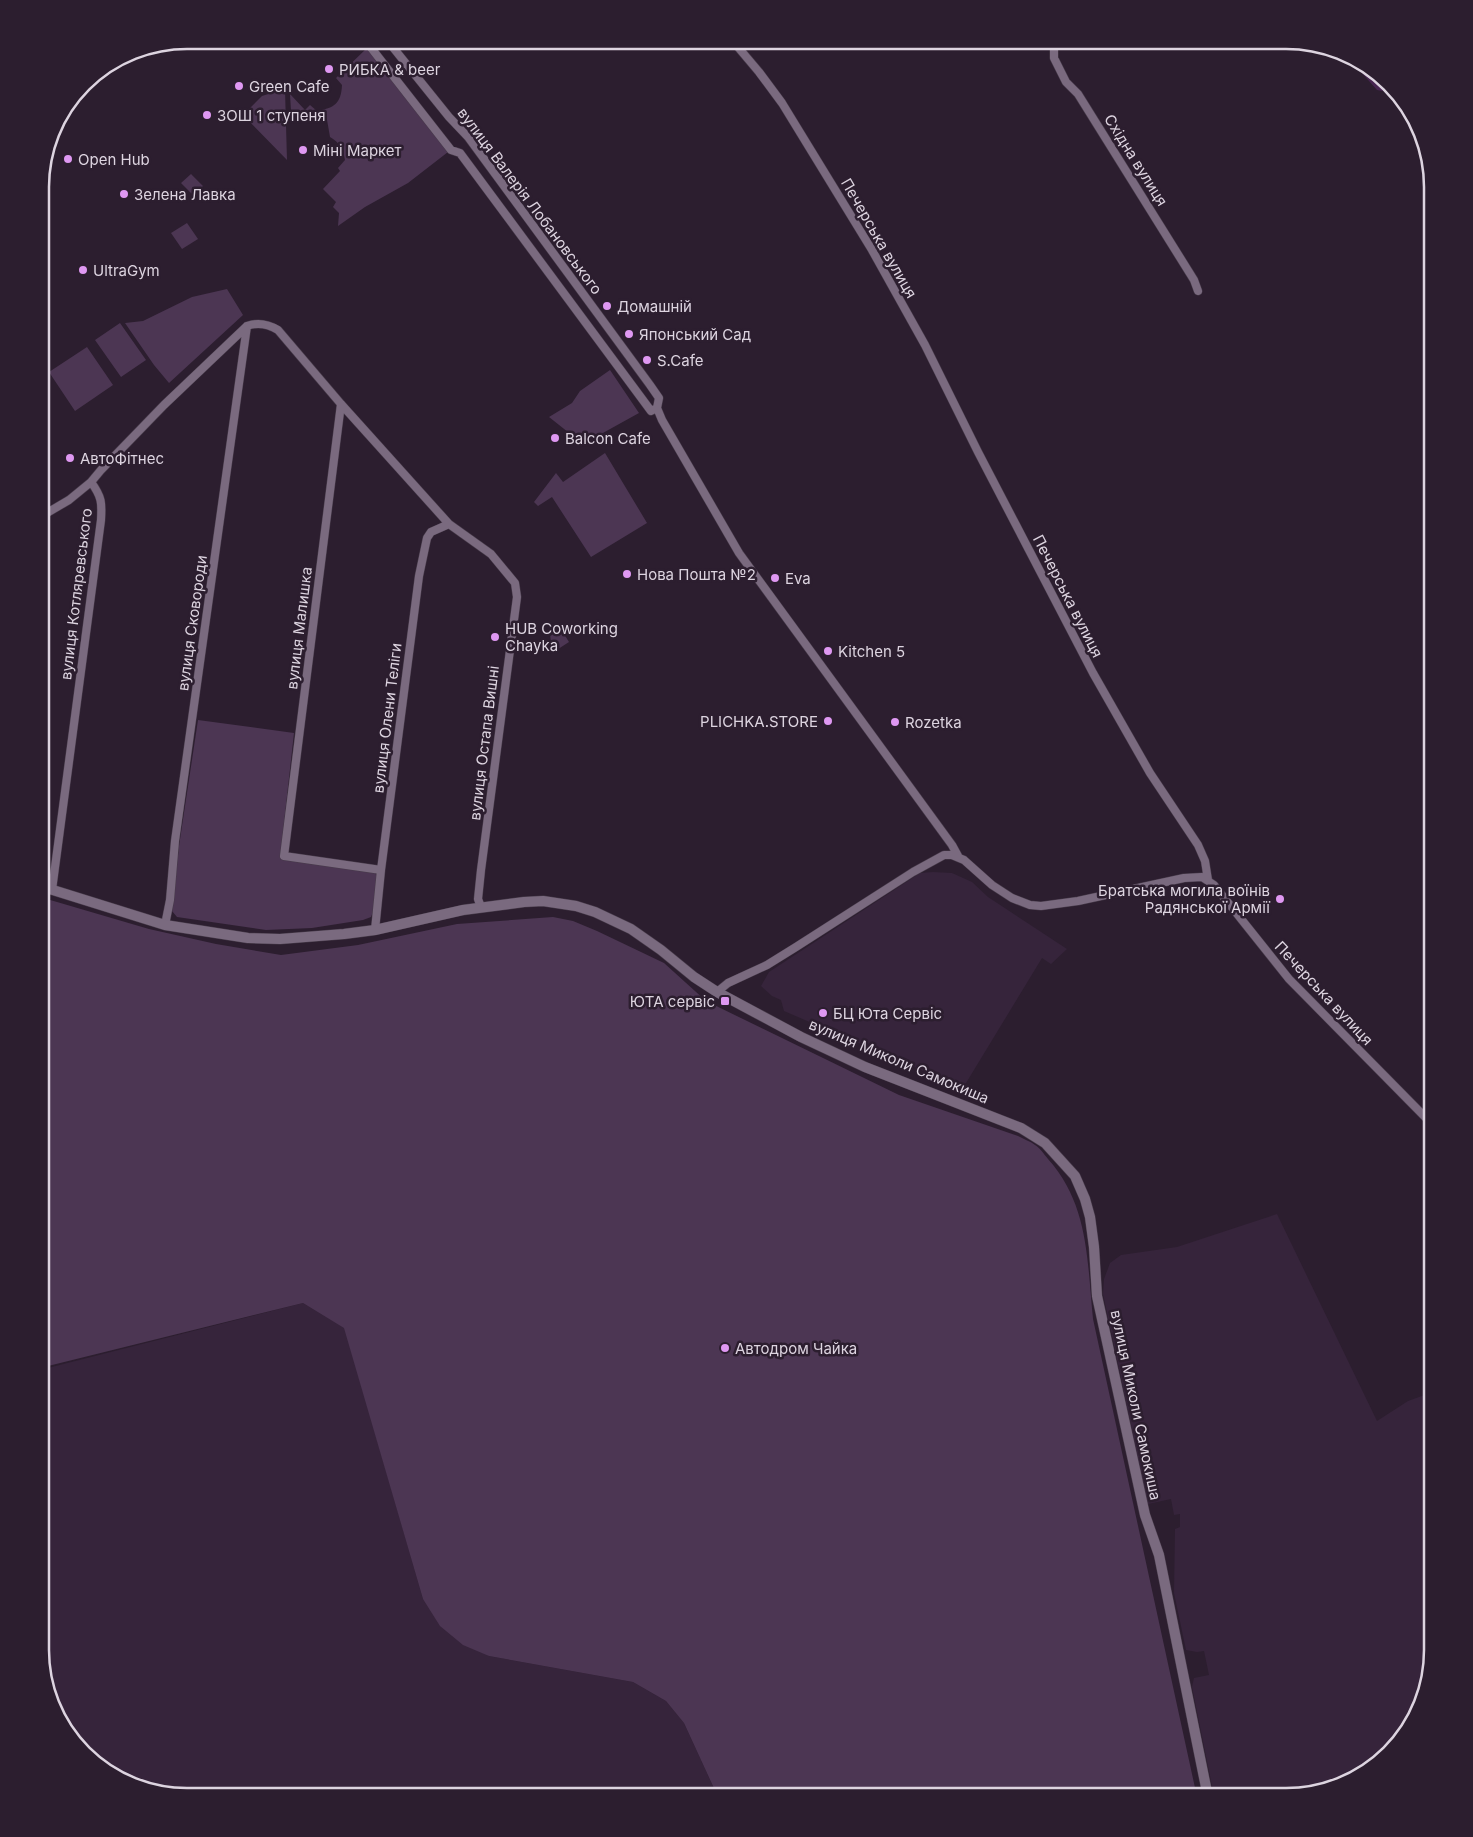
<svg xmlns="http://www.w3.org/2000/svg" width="1473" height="1837" viewBox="0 0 1473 1837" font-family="Inter,sans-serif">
	<rect width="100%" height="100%" fill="#2c1e2f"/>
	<path fill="#36243b" d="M933 872 952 873 972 882 988 897 1067 949 1051 964 1042 958 963 1088 784 1011 781 1000 772 996 761 986 769 972 920 873Z
		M1277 1214 1377 1421 1408 1401 1433 1392V1651L1414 1724 1368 1772 1287 1797H1232L1231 1794 1214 1796 1192 1687 1194 1678 1209 1675 1204 1651 1197 1652 1186 1650 1174 1593 1175 1529 1180 1527V1514L1174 1515 1171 1499 1148 1504 1103 1294 1104 1279 1110 1263 1121 1255 1177 1247Z
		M303 1303 345 1328 423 1599 489 1656 633 1682 666 1701 684 1723 718 1797H186L113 1778 65 1732 48 1697 40 1651V1370Z"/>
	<path fill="#4c3653" d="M367 48 448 152 408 183 365 207 338 226 339 213 333 207 336 202 323 189 340 171 338 168 345 160C343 149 340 143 330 137L326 114 291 111 290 94 305 110 310 105 317 111C334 108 341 104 342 85L336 78Z
		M284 89 285 90 287 160 243 115 262 96Z
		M191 174 203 186 193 195 181 183Z
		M187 223 198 239 182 249 171 233Z
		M227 289 243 315 169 383 154 365 125 323 143 321 192 297Z
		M120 323 146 360 121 377 95 340Z
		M87 347 113 385 75 411 49 372Z
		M610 370 639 413 583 444 549 417 572 403 580 391Z
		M605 453 647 523 591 557 552 497 538 506 534 502 556 473 563 482Z
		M559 626 569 642 552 653 550 633Z
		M198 720 294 733 280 859 374 872 378 877 374 909 371 917 363 920 312 928 266 930 177 917 172 911 179 846Z
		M40 897 149 929 216 944 281 955 358 945 457 924 553 917 573 921 597 931 664 963 706 1001 899 1095 1018 1136C1023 1139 1030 1141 1035 1145 1040 1148 1044 1154 1048 1159 1089 1205 1087 1260 1093 1319L1197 1797H718L684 1723 666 1701 633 1682 489 1656 463 1645 440 1626 423 1599 344 1328 303 1303 40 1368Z"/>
	<path fill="#472551" d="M1347 56 1360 59 1388 86 1382 91 1377 90Z"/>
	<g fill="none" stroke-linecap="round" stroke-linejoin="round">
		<g stroke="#483c4b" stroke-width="9">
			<path id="minor" d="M365 40 451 150 460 153 651 411 657 408
				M387 40 449 117 468 137 650 385 659 398 657 408 662 420 739 553 952 845 958 856
				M732 40 759 72 782 103 872 250 925 345 978 452 1093 673 1150 773 1198 845 1205 861 1208 880
				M1052 40 1054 43V58L1066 82 1078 94 1194 280 1198 291
				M341 404 284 856 381 870
				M40 517 69 500 91 482 101 470 164 405 247 326C258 322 268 324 278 330L341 404 449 524 491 554 515 583 517 597 481 870 478 899 481 907
				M52 890 101 520C102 503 102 497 91 482
				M165 925 170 900 175 841 247 326
				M375 930 381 870 419 576 427 538 431 532 449 524
				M717 992 728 983 767 965 796 947 913 872 944 855H952L964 860 992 885 1012 898 1030 905 1041 906 1078 901 1184 878 1202 877 1214 885 1289 979 1433 1125"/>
		</g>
		<g stroke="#483c4b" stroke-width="11">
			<path id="tertiary" d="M40 886 165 925 248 938 280 939 344 934 375 930 463 910 524 902 543 901 576 906 595 912 631 929 661 950 694 977 717 992 801 1037 865 1067 1021 1128 1045 1143 1075 1176 1085 1199 1090 1217 1094 1247 1097 1296 1145 1515 1159 1555 1208 1797"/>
		</g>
		<use href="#minor" stroke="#7a6a7f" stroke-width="8"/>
		<use href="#tertiary" stroke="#7a6a7f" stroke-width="10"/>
	</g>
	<g fill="#df98f2" stroke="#2c1e2f" stroke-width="2">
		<circle cx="329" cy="69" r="5"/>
		<circle cx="239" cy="86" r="5"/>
		<circle cx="207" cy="115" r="5"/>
		<circle cx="303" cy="150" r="5"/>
		<circle cx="68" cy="159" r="5"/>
		<circle cx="124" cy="194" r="5"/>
		<circle cx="83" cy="270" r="5"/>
		<circle cx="607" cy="306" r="5"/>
		<circle cx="629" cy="334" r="5"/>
		<circle cx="647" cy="360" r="5"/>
		<circle cx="555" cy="438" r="5"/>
		<circle cx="70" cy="458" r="5"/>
		<circle cx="627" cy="574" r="5"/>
		<circle cx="775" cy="578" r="5"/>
		<circle cx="495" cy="637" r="5"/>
		<circle cx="828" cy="651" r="5"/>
		<circle cx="828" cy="721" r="5"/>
		<circle cx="895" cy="722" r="5"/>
		<circle cx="1280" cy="899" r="5"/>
		<rect x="720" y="996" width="10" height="10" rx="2.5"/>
		<circle cx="823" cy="1013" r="5"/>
		<circle cx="725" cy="1348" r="5"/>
	</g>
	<g text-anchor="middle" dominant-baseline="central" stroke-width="5" stroke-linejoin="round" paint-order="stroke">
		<g font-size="15" fill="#ddd4e0" stroke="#2c1e2f" text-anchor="start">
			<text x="339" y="69">РИБКА &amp; beer</text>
			<text x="249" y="86">Green Cafe</text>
			<text x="217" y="115">ЗОШ 1 ступеня</text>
			<text x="313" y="150">Міні Маркет</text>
			<text x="78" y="159">Open Hub</text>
			<text x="134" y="194">Зелена Лавка</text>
			<text x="93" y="270">UltraGym</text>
			<text x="617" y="306">Домашній</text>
			<text x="639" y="334">Японський Сад</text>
			<text x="657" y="360">S.Cafe</text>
			<text x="565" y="438">Balcon Cafe</text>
			<text x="80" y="458">АвтоФітнес</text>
			<text x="637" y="574">Нова Пошта №2</text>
			<text x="785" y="578">Eva</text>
			<text x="505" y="628">HUB Coworking<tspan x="505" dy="17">Chayka</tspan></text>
			<text x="838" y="651">Kitchen 5</text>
			<text x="818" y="721" text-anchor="end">PLICHKA.STORE</text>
			<text x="905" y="722">Rozetka</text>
			<text x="1270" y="890" text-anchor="end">Братська могила воїнів<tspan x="1270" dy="17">Радянської Армії</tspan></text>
			<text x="715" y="1001" text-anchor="end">ЮТА сервіс</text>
			<text x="833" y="1013">БЦ Юта Сервіс</text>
			<text x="735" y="1348">Автодром Чайка</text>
		</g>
		<g font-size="15" fill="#ddd4e0" stroke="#2c1e2f">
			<text transform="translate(1136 160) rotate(58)">Східна вулиця</text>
			<text transform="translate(530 201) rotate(53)">вулиця Валерія Лобановського</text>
			<text transform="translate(879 238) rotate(60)">Печерська вулиця</text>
			<text transform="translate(76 594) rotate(-83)">вулиця Котляревського</text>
			<text transform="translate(1068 596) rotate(63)">Печерська вулиця</text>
			<text transform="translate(192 623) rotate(-82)">вулиця Сковороди</text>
			<text transform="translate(299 628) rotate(-83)">вулиця Малишка</text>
			<text transform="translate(387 718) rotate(-83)">вулиця Олени Теліги</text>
			<text transform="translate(484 743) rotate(-83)">вулиця Остапа Вишні</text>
			<text transform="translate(1324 993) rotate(47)">Печерська вулиця</text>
			<text transform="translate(899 1061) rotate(23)">вулиця Миколи Самокиша</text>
			<text transform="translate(1136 1405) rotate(78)">вулиця Миколи Самокиша</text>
		</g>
	</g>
	<path d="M0 0H1473V1837H0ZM187 49H1286A138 138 0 0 1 1424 187V1650A138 138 0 0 1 1286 1788H187A138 138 0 0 1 49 1650V187A138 138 0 0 1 187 49Z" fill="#2c1e2f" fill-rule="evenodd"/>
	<path fill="none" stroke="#ddd4e0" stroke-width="2.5" d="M187 49H1286A138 138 0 0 1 1424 187V1650A138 138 0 0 1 1286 1788H187A138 138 0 0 1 49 1650V187A138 138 0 0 1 187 49Z"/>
</svg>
